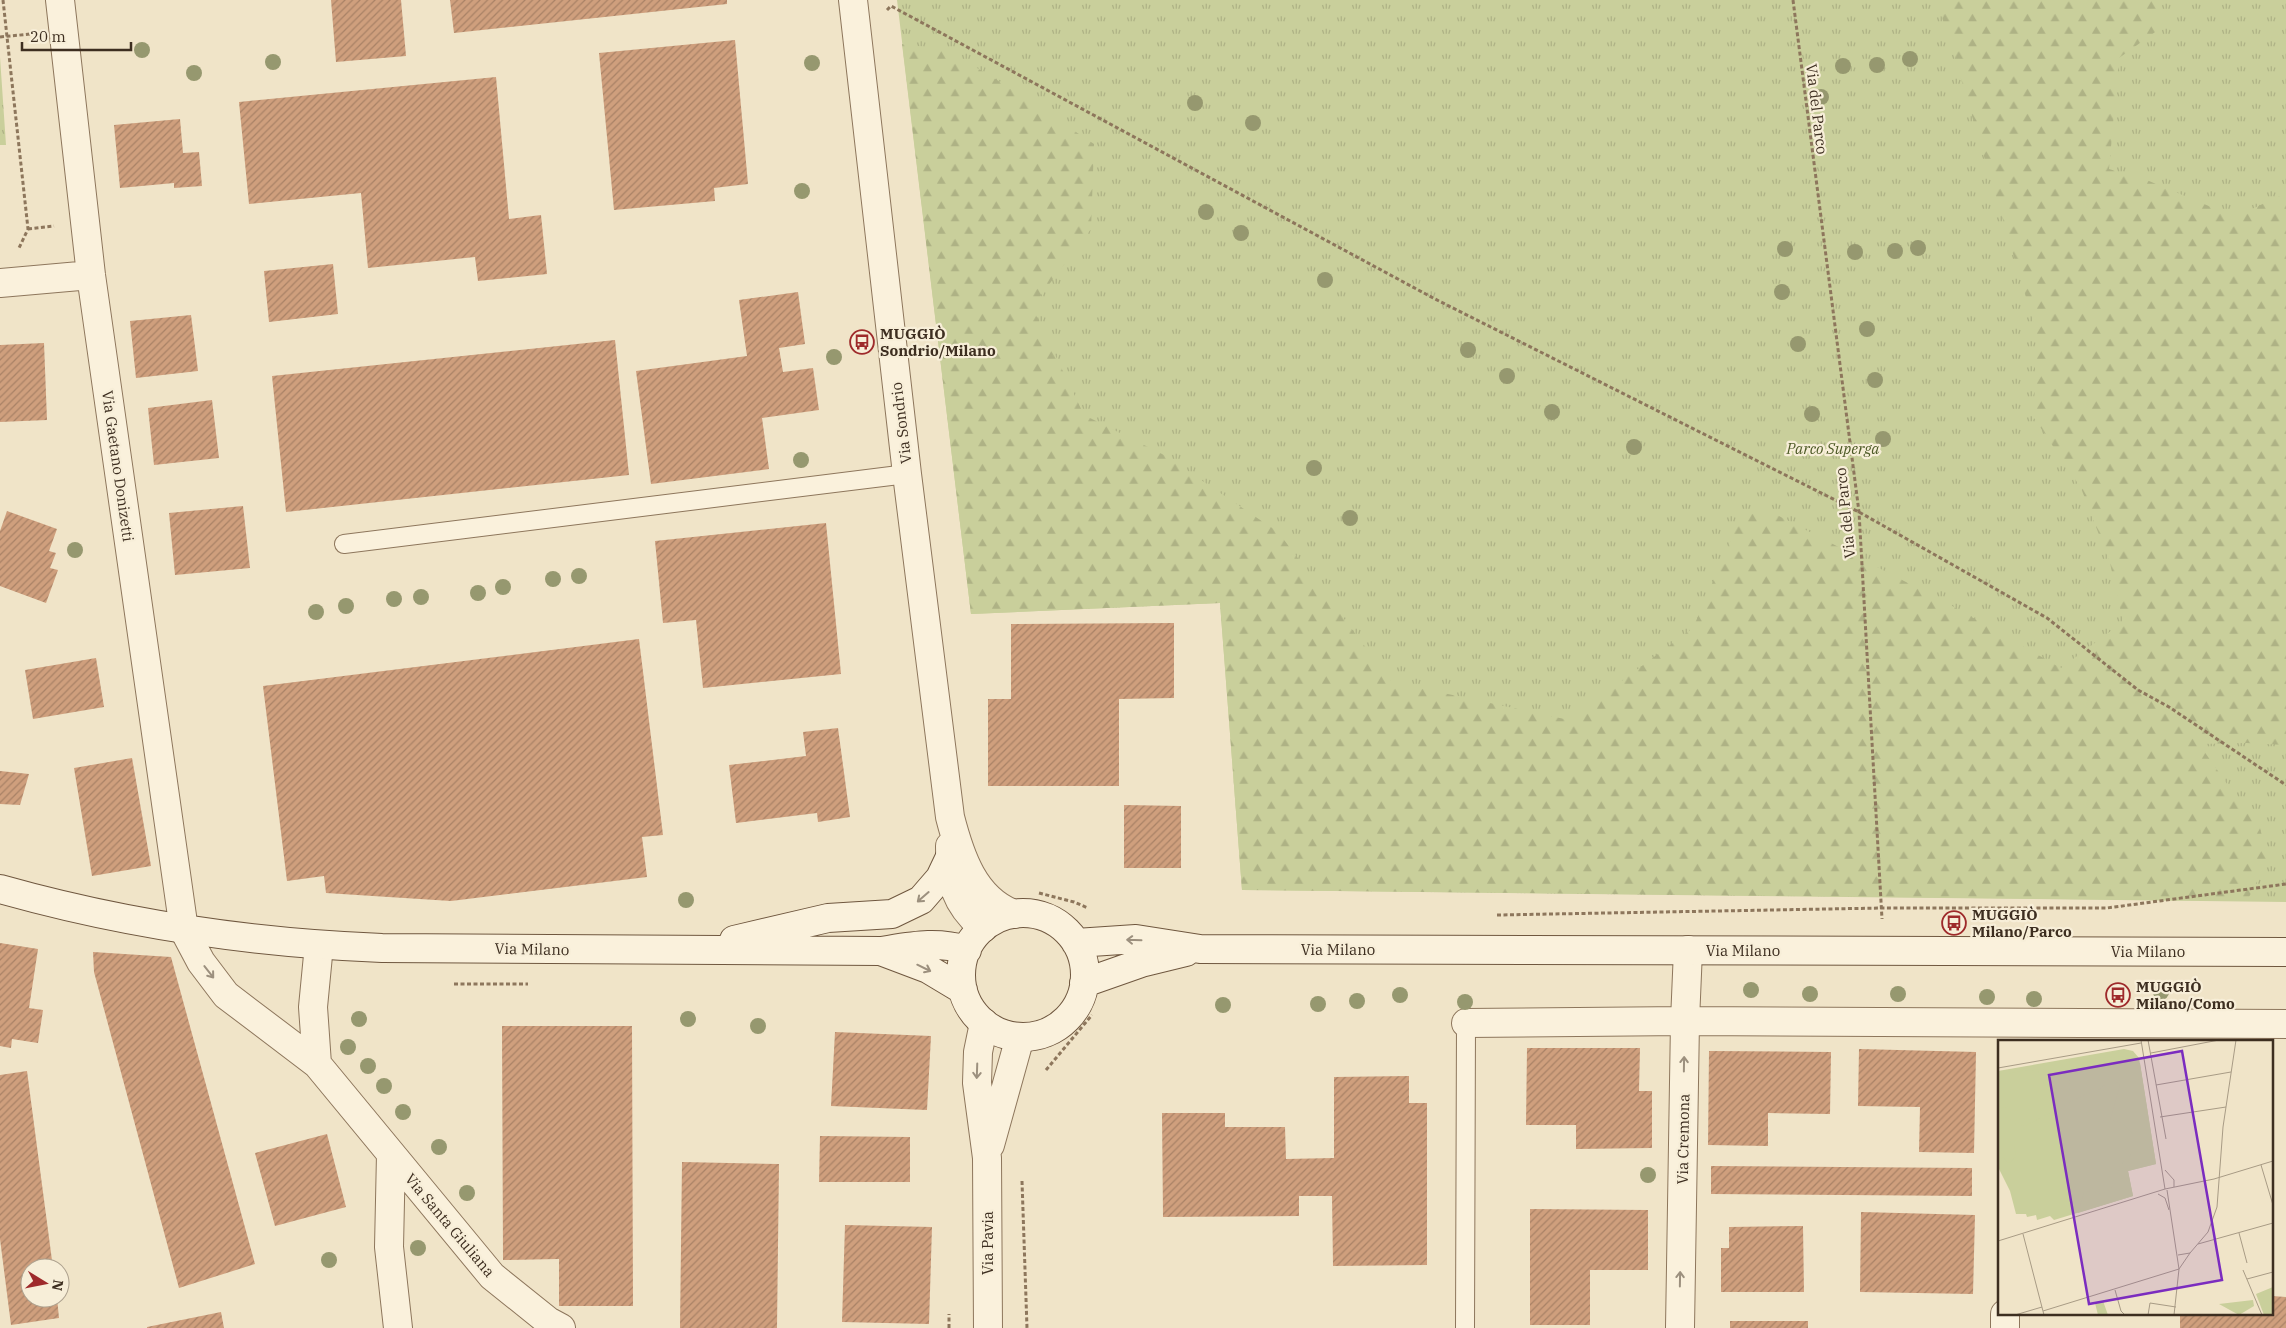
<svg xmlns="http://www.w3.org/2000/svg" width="2286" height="1328" viewBox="0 0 2286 1328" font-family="'IBM Plex Serif',serif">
	<defs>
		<pattern id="grass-tufts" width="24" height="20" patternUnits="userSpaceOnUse" patternTransform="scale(1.25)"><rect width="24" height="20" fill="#c9cf9b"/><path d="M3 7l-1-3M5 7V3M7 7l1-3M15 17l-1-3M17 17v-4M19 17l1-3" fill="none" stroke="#aeb285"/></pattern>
		<pattern id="forest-firs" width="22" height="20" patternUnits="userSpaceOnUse" patternTransform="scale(1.25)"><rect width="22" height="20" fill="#c9cf9b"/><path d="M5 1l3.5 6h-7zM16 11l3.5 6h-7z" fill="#aeb285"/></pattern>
		<pattern id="building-hatch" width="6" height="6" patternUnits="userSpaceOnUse" patternTransform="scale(1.25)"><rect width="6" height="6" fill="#cf9f7d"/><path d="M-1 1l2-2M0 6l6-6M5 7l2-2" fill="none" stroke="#a98266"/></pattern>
	</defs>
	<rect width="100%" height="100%" fill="#f0e4c8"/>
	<path fill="url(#grass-tufts)" d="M897 0H2286V902L1242 890 1220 603 971 614Z
		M0 57 6 145H0Z"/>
	<path fill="url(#forest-firs)" d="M1936 0H2163L2158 30 2119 58 2109 169 2149 181 2235 217 2286 193V745L2246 743 2199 744 2227 784 2258 820 2268 860 2247 901 1242 890 1220 603 971 614 902 44 947 50 1002 83 1094 144 1091 229 1032 307 1084 415 1164 455 1278 532 1392 682 1569 720 1693 628 1742 514 1773 513 1954 607 2061 668 2123 622 2110 563 2081 488 2034 418 2036 331 1947 32Z"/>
	<path fill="url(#building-hatch)" d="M331 0H401L406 56 336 62Z
		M450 0H727V4L454 33Z
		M735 40 748 184 714 188 715 201 614 210 599 53Z
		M496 77 509 219 541 215 547 274 478 281 475 257 368 268 361 193 249 204 239 102Z
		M180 119 183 153 199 152 202 186 174 188V183L120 188 114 125Z
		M333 264 338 314 269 322 264 271Z
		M798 292 805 344 779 348 783 372 813 368 819 410 762 418 769 469 651 484 636 371 747 356 739 300Z
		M191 315 198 371 136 378 130 321Z
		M615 340 629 475 286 512 272 376Z
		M44 343 47 420 0 422V345Z
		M212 400 219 458 154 465 148 408Z
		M243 506 250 568 175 575 169 513Z
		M7 511 57 529 49 551 56 553 50 568 58 570 46 603 0 586V531Z
		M826 523 841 674 703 688 696 620 663 623 655 541Z
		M1174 623V698L1119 699V786H988V699H1011V624Z
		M639 639 663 835 642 837 647 877 451 901 326 893 324 876 287 881 263 686Z
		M96 658 104 707 33 719 25 670Z
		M838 728 850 817 818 822 817 813 736 823 729 765 806 756 803 732Z
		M132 758 151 866 92 876 74 768Z
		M0 771 29 774 20 805 0 804Z
		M1124 805 1181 806V868H1124Z
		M0 943 38 949 29 1008 43 1010 38 1043 12 1039 11 1048 0 1046Z
		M93 952 171 957 255 1264 179 1288 94 972Z
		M502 1026H632L633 1306H559V1259L503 1260Z
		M835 1032 931 1036 927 1110 831 1106Z
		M1527 1048H1640L1639 1091H1652V1148L1576 1149V1125H1526Z
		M1859 1049 1976 1052 1974 1153 1919 1152 1920 1107 1858 1106Z
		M1709 1051 1831 1052 1830 1114 1768 1113V1146L1708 1145Z
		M27 1071 53 1268H30V1298H57L59 1318 11 1325 0 1239V1075Z
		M1409 1076V1103H1427V1265L1333 1266 1332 1196H1299V1216L1163 1217 1162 1113H1225V1127H1285L1286 1159 1334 1158V1077Z
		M327 1134 346 1207 275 1226 255 1153Z
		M820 1136 910 1137V1182H819Z
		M682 1162 779 1164 777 1328H680Z
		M1711 1166 1972 1168V1196L1711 1194Z
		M1530 1209 1648 1210V1270H1590V1325H1530Z
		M1861 1212 1975 1215 1973 1294 1860 1292Z
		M845 1225 932 1227 929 1324 842 1322Z
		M1803 1226 1804 1292H1721V1248H1729V1227Z
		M2272 1296 2286 1297V1328H2180V1314H2272Z
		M221 1312 224 1328H147V1327Z
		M1730 1321H1808V1328H1730Z"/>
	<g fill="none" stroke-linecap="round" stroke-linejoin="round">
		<g stroke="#8d765c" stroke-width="20">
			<path id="lane" d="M344 544 907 474
				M1465 1328 1466 1023"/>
		</g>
		<g stroke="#8d765c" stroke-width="30">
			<path id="street" d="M60 0 91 275 184 930 201 962 226 995 317 1064
				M853 0 907 474 950 817C960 856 974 899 1014 914
				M0 283 91 275
				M950 846C950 883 955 903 983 928
				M319 945 313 1007 317 1064 492 1276 548 1321 561 1328
				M984 1023 978 1052 977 1083 987 1158 988 1328
				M1466 1023 1685 1021 2286 1024
				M990 1145 1020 1037
				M391 1154 389 1247 398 1328
				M1680 1328 1685 1021 1688 950
				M2005 1328V1314"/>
		</g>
		<g stroke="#6f573f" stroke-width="30">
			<path id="secondary" d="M0 889C124 924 253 943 382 948L881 951C913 946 936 941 967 950
				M961 975a62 62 0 1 1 124 0a62 62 0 1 1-124 0Z
				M734 940 828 918 892 914 921 900 940 878 950 857
				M1076 943 1136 939 1200 949 2286 952
				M883 952 928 969 963 990
				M1084 983 1141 963 1186 952"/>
		</g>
		<path stroke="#8d765c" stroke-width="3" stroke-dasharray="4 2.5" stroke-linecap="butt" d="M3 0 28 229 19 248
			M1793 0 1859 512 1882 919
			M887 10 891 6 1435 299 1859 512 2047 618 2138 690 2169 707 2286 785
			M0 37 31 34
			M28 229 54 226
			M1039 893 1074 902 1088 908
			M1497 915 1882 908H2107L2286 884
			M454 984H528
			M1046 1070 1092 1015
			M1022 1181 1027 1328
			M949 1328V1314"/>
		<use href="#lane" stroke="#faf1dc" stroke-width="18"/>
		<use href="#street" stroke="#faf1dc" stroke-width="28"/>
		<use href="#secondary" stroke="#faf1dc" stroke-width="28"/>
	</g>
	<g fill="#96986f">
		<circle cx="142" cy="50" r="8"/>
		<circle cx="1910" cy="59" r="8"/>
		<circle cx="273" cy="62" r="8"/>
		<circle cx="812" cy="63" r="8"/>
		<circle cx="1877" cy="65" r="8"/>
		<circle cx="1843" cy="66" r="8"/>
		<circle cx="194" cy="73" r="8"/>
		<circle cx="1821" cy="97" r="8"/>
		<circle cx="1195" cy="103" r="8"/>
		<circle cx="1253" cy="123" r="8"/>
		<circle cx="802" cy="191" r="8"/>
		<circle cx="1206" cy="212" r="8"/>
		<circle cx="1241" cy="233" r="8"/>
		<circle cx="1918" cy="248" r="8"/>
		<circle cx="1785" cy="249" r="8"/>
		<circle cx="1895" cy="251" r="8"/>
		<circle cx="1855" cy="252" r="8"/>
		<circle cx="1325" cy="280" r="8"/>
		<circle cx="1782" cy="292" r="8"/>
		<circle cx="1867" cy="329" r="8"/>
		<circle cx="1798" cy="344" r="8"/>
		<circle cx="1468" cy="350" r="8"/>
		<circle cx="834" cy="357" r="8"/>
		<circle cx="1507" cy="376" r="8"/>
		<circle cx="1875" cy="380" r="8"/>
		<circle cx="1552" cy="412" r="8"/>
		<circle cx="1812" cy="414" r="8"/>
		<circle cx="1883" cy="439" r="8"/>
		<circle cx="1634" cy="447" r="8"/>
		<circle cx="801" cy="460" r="8"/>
		<circle cx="1314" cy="468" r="8"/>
		<circle cx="1350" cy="518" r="8"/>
		<circle cx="75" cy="550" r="8"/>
		<circle cx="579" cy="576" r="8"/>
		<circle cx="553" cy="579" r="8"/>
		<circle cx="503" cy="587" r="8"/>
		<circle cx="478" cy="593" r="8"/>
		<circle cx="421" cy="597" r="8"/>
		<circle cx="394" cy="599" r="8"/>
		<circle cx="346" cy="606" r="8"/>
		<circle cx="316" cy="612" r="8"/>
		<circle cx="686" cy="900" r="8"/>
		<circle cx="1751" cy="990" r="8"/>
		<circle cx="2161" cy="992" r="8"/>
		<circle cx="1810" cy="994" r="8"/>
		<circle cx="1898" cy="994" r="8"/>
		<circle cx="1400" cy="995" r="8"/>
		<circle cx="1987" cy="997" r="8"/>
		<circle cx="2034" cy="999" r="8"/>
		<circle cx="1357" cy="1001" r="8"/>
		<circle cx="1465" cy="1002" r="8"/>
		<circle cx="1318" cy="1004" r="8"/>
		<circle cx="1223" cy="1005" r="8"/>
		<circle cx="359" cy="1019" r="8"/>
		<circle cx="688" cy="1019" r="8"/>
		<circle cx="758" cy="1026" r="8"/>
		<circle cx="348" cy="1047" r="8"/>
		<circle cx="368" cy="1066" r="8"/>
		<circle cx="384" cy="1086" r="8"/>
		<circle cx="403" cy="1112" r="8"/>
		<circle cx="439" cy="1147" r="8"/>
		<circle cx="1648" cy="1175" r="8"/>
		<circle cx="467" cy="1193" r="8"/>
		<circle cx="418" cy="1248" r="8"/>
		<circle cx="329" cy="1260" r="8"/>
	</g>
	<defs><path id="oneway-shaft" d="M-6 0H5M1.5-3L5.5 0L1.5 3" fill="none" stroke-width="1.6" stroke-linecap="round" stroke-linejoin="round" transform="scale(1.25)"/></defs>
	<g stroke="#9c907e">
		<use href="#oneway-shaft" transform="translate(923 897) rotate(139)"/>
		<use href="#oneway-shaft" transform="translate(1134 940) rotate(-178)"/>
		<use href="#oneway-shaft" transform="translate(924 968) rotate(26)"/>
		<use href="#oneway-shaft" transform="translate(209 972) rotate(52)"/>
		<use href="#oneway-shaft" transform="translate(1684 1064) rotate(-89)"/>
		<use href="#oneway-shaft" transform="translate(977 1071) rotate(92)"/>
		<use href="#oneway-shaft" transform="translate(1680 1279) rotate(-89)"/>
	</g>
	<defs>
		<g id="bus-ring" transform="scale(1.25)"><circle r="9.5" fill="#f7eed8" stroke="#9e2a2b" stroke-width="1.5"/><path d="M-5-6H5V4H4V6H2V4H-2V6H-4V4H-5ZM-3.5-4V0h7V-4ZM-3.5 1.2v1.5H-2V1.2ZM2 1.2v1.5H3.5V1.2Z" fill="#9e2a2b"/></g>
	</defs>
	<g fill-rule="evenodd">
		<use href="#bus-ring" x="862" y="342"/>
		<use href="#bus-ring" x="1954" y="923"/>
		<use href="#bus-ring" x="2118" y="995"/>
	</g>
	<g text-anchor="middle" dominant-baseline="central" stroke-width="4.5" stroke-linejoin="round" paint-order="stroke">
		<g font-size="15" fill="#3d2e20" stroke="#f7eed8">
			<text transform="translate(1817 109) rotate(83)">Via del Parco</text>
			<text transform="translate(901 423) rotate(-97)">Via Sondrio</text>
			<text transform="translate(118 466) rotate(82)">Via Gaetano Donizetti</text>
			<text transform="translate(1845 513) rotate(-96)">Via del Parco</text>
			<text transform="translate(532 949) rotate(1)">Via Milano</text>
			<text x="1338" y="949">Via Milano</text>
			<text x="1743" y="950">Via Milano</text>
			<text x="2148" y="951">Via Milano</text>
			<text transform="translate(1683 1139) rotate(-89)">Via Cremona</text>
			<text transform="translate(450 1225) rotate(50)">Via Santa Giuliana</text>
			<text transform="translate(987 1243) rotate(-90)">Via Pavia</text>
		</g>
		<g font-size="15" font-weight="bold" fill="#3d2e20" stroke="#f7eed8" text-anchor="start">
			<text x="880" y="333">MUGGIÒ<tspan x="880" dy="17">Sondrio/Milano</tspan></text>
			<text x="1972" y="914">MUGGIÒ<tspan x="1972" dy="17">Milano/Parco</tspan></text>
			<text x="2136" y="986">MUGGIÒ<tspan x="2136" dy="17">Milano/Como</tspan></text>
		</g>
		<g font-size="15" font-style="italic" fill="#4d5a26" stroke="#f7eed8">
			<text x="1833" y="448">Parco Superga</text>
		</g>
	</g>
	<g transform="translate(1998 1040)">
		<rect width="275" height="275" fill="#f0e4c8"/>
		<path d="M126 9 135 11 141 18 158 124 130 131 135 156 56 180 52 176 39 180 38 175 29 177 28 174H18L12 151 0 127V31ZM275 247V275H266L258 254ZM105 261 110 275H100L97 263Z" fill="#c9cf9b"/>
		<path d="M119 16 125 17 127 30 133 23H142L158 124 130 131 135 156 80 173 86 152 95 151 104 155 113 148 122 126 135 112V94L124 83 112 80 122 45 116 40 110 42 97 53 88 54 29 85 20 86 10 78 0 77V60L2 67 8 68 11 63V34L26 30 40 31 49 50 56 47 60 50H71L72 21ZM0 101H12L16 105 18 117 11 123 4 117 0 121ZM255 260 256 266 241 275 221 264Z" fill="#c9cf9b"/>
		<path fill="none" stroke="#a89b85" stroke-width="1" d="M143 0 167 149 216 139 275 121M150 0 168 99M153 13 221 0M0 28 143 3M158 45 233 32M162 77 228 67M263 125 275 165M167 130 176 140V147M169 150 181 229 176 275M160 154 167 158 171 170M241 193 249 223M25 194 46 275M0 201 167 149M200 204 275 183M180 215 192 213 210 192 219 167 225 87 238 0M245 230 264 275M249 239 275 232M117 250 123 271 127 275M45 271 181 229 192 213M17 275 44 267M150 275 152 263 178 267"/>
		<path fill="#7b2cbf" fill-opacity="0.15" stroke="#7b2cbf" stroke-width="2.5" d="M184 11 224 240 91 264 51 35Z"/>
		<rect width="275" height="275" fill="none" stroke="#3d2e20" stroke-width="2.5"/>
	</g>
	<g transform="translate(45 1283) rotate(100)"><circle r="24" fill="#f7eed8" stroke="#ada18e"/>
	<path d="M0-4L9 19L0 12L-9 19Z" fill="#9e2a2b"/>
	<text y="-8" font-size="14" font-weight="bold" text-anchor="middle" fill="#3d2e20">N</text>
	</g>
	<path d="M22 42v8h109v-8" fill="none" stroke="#3d2e20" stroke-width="2.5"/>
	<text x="30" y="42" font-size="15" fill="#3d2e20" stroke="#f7eed8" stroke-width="4" paint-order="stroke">20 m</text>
</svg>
